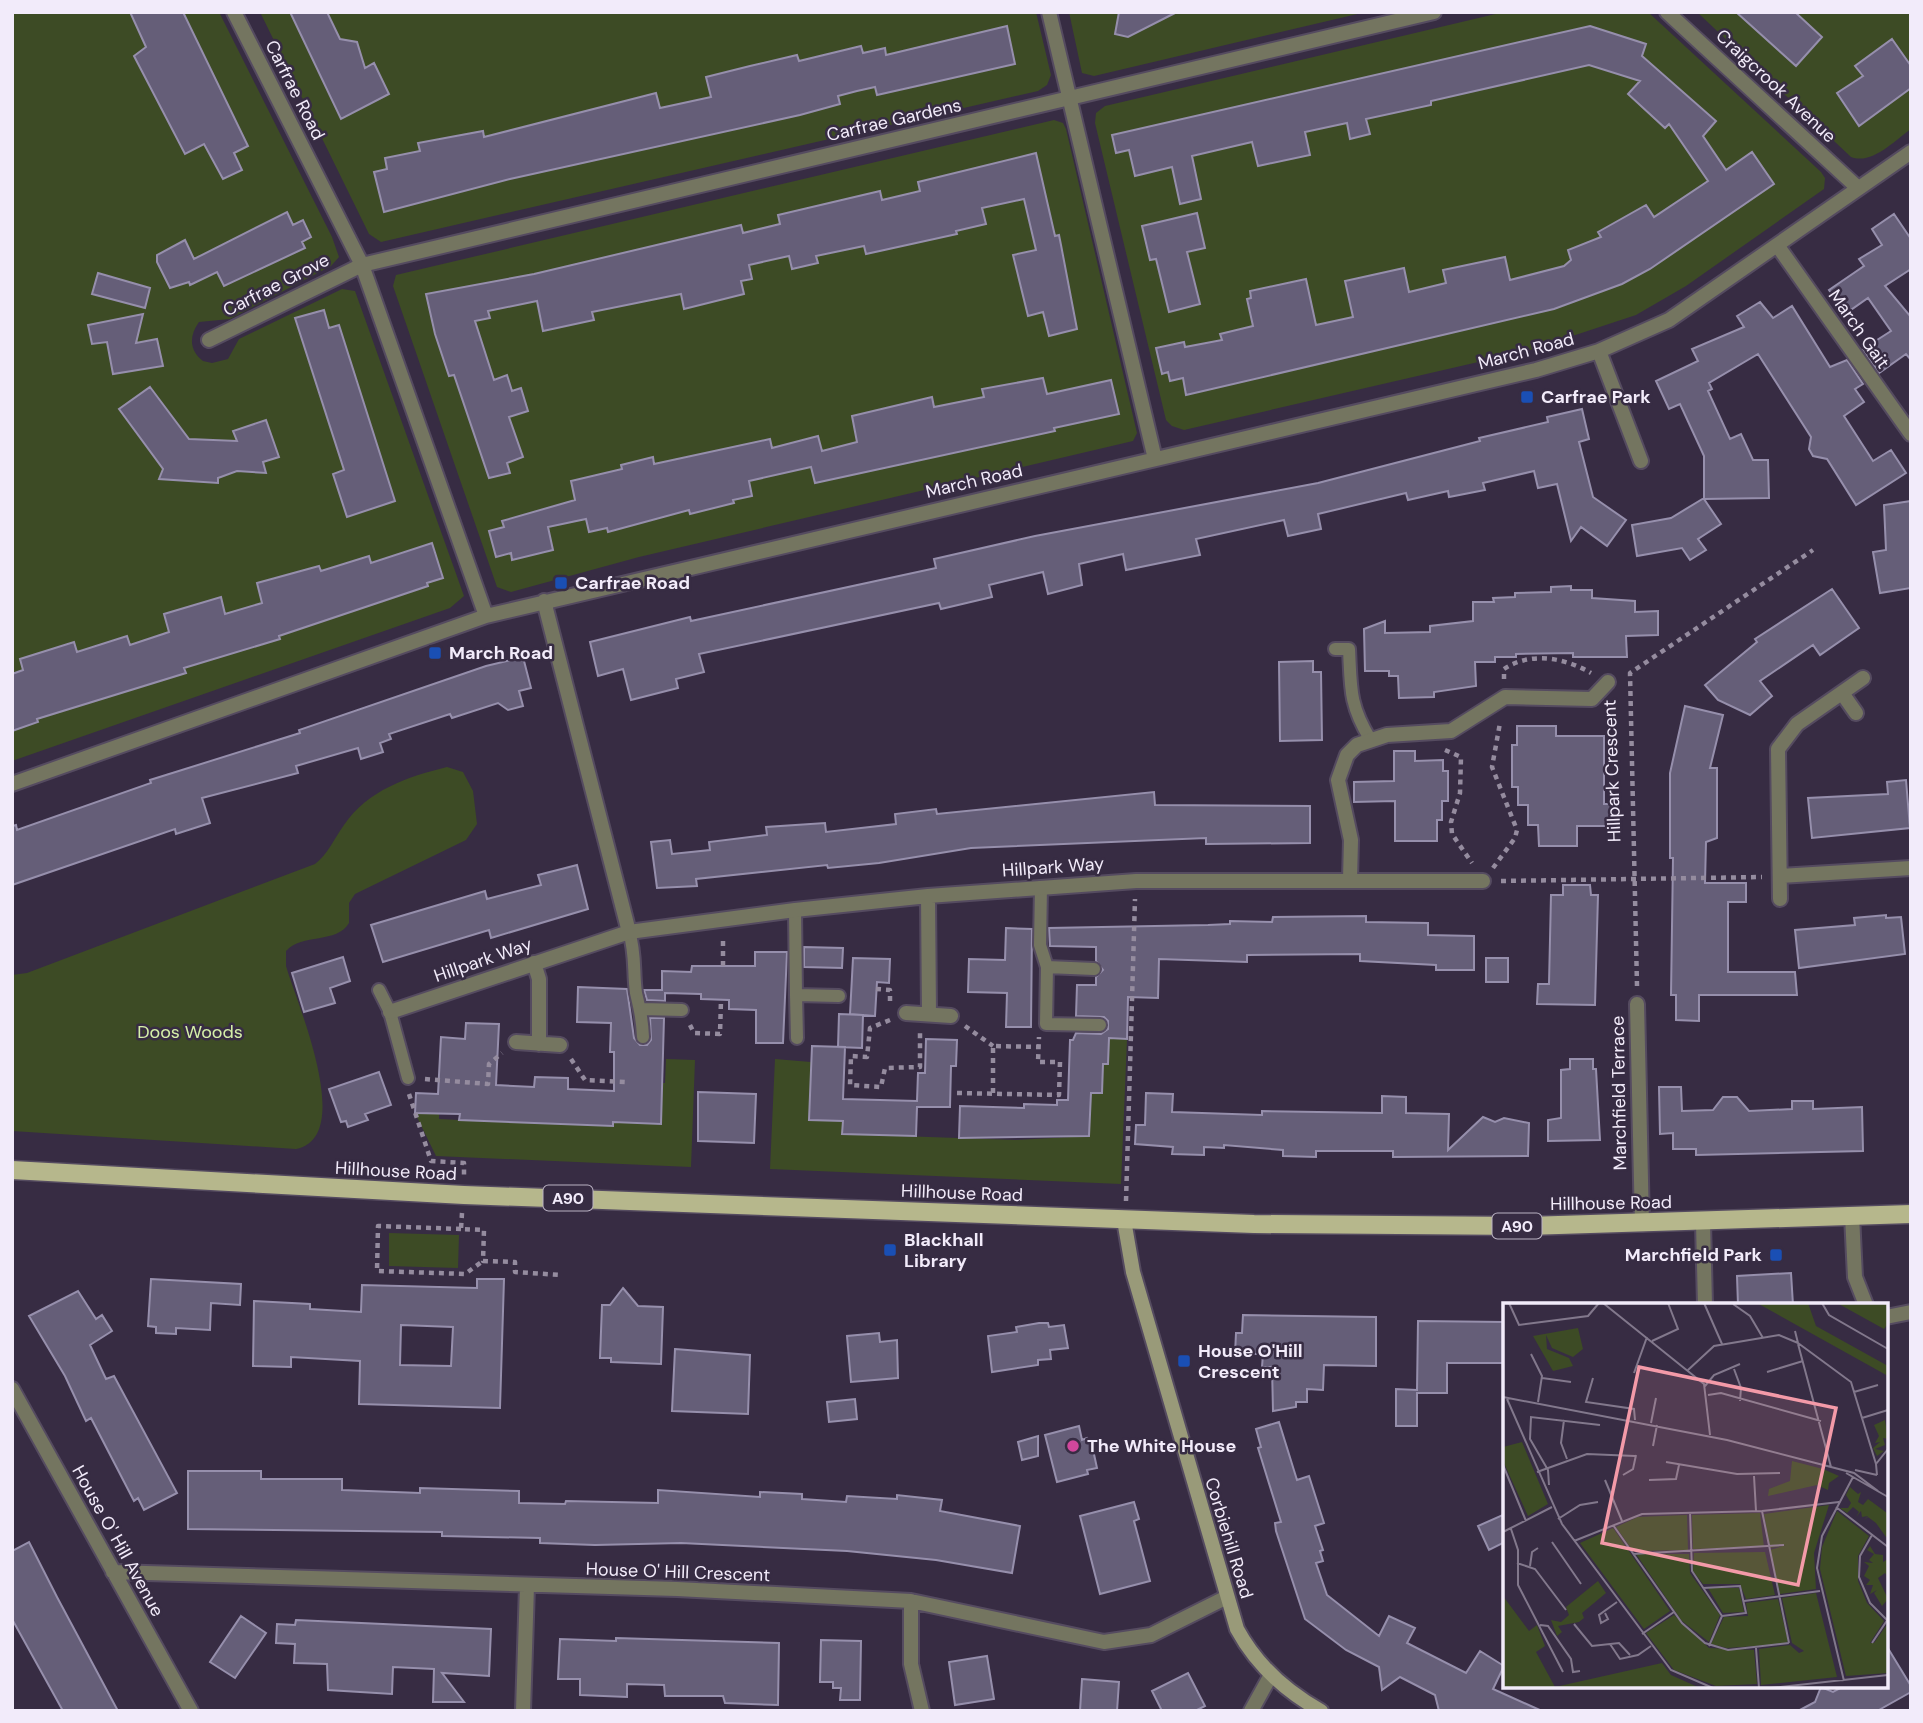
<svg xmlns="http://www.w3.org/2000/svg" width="1923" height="1723" viewBox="0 0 1923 1723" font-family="'DM Sans',sans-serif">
	<rect width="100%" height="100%" fill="#372c43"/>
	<path fill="#3d4b25" d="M12 12H219L332 237 339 257 331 266 230 319 199 322C189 336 189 350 203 361L212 363 228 359 239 339 342 289 355 291 464 596 450 608 12 761Z
		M260 12H1036L1051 75 1047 85 1038 91 381 242 369 234Z
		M1069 12H1366L1094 76 1082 73Z
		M1504 12H1648L1821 172 1825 178 1824 189 1686 286 1636 315 1530 350 1184 430 1172 426 1166 420 1095 123 1096 113 1105 106Z
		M1697 12H1911V129C1894 141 1872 165 1851 157Z
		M1054 120 1063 123 1066 129 1137 433 1133 441 639 557 511 592 497 587 393 286 396 275Z
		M447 767 463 772 473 791 477 824 466 840 355 894 349 903V923C337 944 302 933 286 951V966C297 1004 356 1137 296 1149L12 1131V975L27 973 315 864C328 854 334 839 344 825 368 790 407 777 447 767Z
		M1109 1038 1127 1039 1121 1184 770 1169 775 1059 811 1062 809 1120 843 1121V1134L1015 1140 1089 1136 1091 1093H1102L1103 1064H1108Z
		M666 1059 695 1060 691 1167 436 1156 415 1113 439 1114V1119L459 1120 613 1125V1122L660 1123V1083H665Z
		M389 1233 459 1235 458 1268 389 1266Z"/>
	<path fill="#655e78" stroke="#968fac" stroke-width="2" fill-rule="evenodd" d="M130 12H183L248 146 234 153 242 170 223 179 204 144 185 154 134 56 146 47Z
		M290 12H327L340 39 357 42 365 68 374 63 389 94 341 119Z
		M1119 12H1177L1128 37 1115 34Z
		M1736 12H1795L1822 37 1796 66Z
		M1007 26 1015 64 877 95 875 87 857 91 838 96 840 104 800 115 510 179 384 212 374 172 387 169 385 158 420 151 418 143 483 131 484 137 656 93 660 108 711 97 706 77 750 66 797 55 799 61 861 46 863 53 885 48 886 55Z
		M1590 26 1646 44 1642 56 1716 121 1703 136 1726 170 1752 152 1774 184 1650 269 1622 284 1554 309 1186 395 1183 378 1170 381 1168 372 1162 374 1156 348 1184 342 1185 347 1222 340 1220 334 1253 326 1247 299 1251 298 1250 291 1306 279 1316 325 1353 317 1345 281 1404 268 1409 292 1446 283 1443 270 1505 257 1510 280 1564 266 1571 260 1568 250 1601 237 1598 232 1646 205 1654 217 1708 181 1669 124 1665 128 1628 94 1640 81 1589 65 1431 101V105L1366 119 1370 134 1350 139 1347 123 1305 132 1310 155 1258 166 1252 142 1192 156 1201 199 1180 204 1172 167 1135 176 1129 150 1116 153 1112 135Z
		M1892 39 1911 66V88L1859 126 1837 93 1863 76 1855 66Z
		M1036 153 1055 236 1059 235 1061 245 1077 329 1049 336 1043 312 1028 316 1013 255 1036 250 1024 199 982 208 986 224 956 231 957 234 866 254 864 246 816 256 818 263 792 269 789 256 749 265 752 279 741 281 744 294 684 309 681 294 592 312 594 320 543 331 537 301 488 311 490 318 475 321 494 380 507 375 512 391 521 388 528 411 509 417 523 457 507 463 510 473 489 478 454 375 449 376 435 334 426 294 534 274 741 225 743 233 780 224 778 215 880 191 882 200 920 191 918 182Z
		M287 212 293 225 303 220 311 237 302 242 305 248 224 286 217 272 190 285 189 282 170 288 157 262V255L185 240 194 259Z
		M1197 213 1205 248 1187 252 1200 304 1169 312 1156 259 1150 260 1142 226Z
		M1894 214 1911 239V269L1885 286 1911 317V360L1906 354 1879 373 1863 349 1891 331 1868 298 1845 314 1829 290 1864 266 1859 259 1882 245 1872 229Z
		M98 273 150 288 145 308 92 294Z
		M1760 302 1773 318 1792 306 1830 367 1847 360 1863 384 1855 389 1864 402 1844 416 1873 461 1891 450 1906 473 1856 505 1827 459 1813 456 1809 449 1811 437 1758 354 1709 383 1712 389 1708 391 1730 439 1741 434 1753 460H1768L1769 498 1704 499 1721 524 1698 539 1706 550 1690 560 1682 548 1637 556 1632 525 1671 518 1704 498V456L1680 404 1669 409 1656 381 1698 361 1692 349 1744 327 1737 316Z
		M324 310 329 328 339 325 395 501 347 517 333 474 344 470 295 318Z
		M143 314 136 343 157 339 163 366 113 374 107 342 92 344 88 325Z
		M1043 378 1047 394 1111 380 1119 414 1054 428 1055 431 815 483 811 467 749 481 752 496 733 500 734 503 690 514 689 510 608 532 607 528 589 532 586 519 548 527 553 550 512 560 511 553 496 557 489 531 504 527 502 521 575 500 571 481 622 469 621 465 653 457 654 464 770 439 772 448 818 436 822 451 857 442 852 416 932 397 934 407 984 397 982 389Z
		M150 387 189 439 237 441 233 431 266 420 279 457 263 462 266 473 237 471 218 478V483L159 479 163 469 119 409Z
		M1582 409 1589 439 1579 442 1593 497 1626 520 1607 546 1581 527 1571 541 1557 484 1538 488 1534 471 1483 483 1485 490 1449 497 1448 491 1408 500 1406 493 1318 514 1321 529 1288 536 1284 520 1196 539 1200 555 1165 562 1126 570 1123 554 1079 564 1082 585 1048 594 1043 572 989 585 992 597 941 609 939 603 699 654 704 672 676 679 678 688 631 700 623 669 598 676 590 642 690 617 691 621 936 568 934 559 1035 536 1318 483 1480 441 1479 438 1548 422 1547 417Z
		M1911 501V588L1880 593 1873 552 1886 550 1884 505Z
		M432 543 443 578 427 583 428 586 279 636 280 639 184 668 186 673 37 719 38 722 12 731V674L23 670 20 659 74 642 77 652 127 636 130 645 169 632 164 614 221 597 225 614 262 603 257 583 319 566 321 571 369 556 371 563Z
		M1571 586V590H1592V598L1635 601V612L1658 611V635L1626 636 1627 657H1573V653L1516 654V657H1495V662H1475L1476 686 1434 692V697L1399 698 1398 676H1389V671H1365L1364 629 1385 621V633L1430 632V626L1473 621V602H1494L1493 598 1515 597V593L1551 592V587Z
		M1832 589 1859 628 1820 655 1813 645 1760 681 1772 696 1750 715 1718 700 1705 685 1757 642 1755 639Z
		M523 657 531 688 519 691 523 706 508 710 498 703 452 718 450 714 389 734 391 739 380 743 383 752 361 759 358 748 296 766 298 773 202 798 210 823 176 834 175 829 12 885V826L16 825 17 830 151 783 150 780 300 733 299 730 486 666Z
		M1313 661V672H1321L1322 740 1280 741 1279 662Z
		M1685 706 1723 715 1710 768H1717V838L1706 842 1705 883H1746V902H1728V972H1795L1797 995H1699V1021L1676 1020V995H1671L1673 858H1670V773Z
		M1517 726H1556V736H1604V804H1613V826H1577V846H1539L1538 825H1528V805H1518V787H1512V745H1517Z
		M1394 751H1415V761L1443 760V771H1448V801H1442V820H1437V841H1395V801L1354 802V782L1394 781Z
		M1906 780 1910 828 1812 838 1808 798 1888 794 1887 782Z
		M1154 792 1155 805 1310 806V843L1206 844V838L971 848 879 863 828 868 827 865 696 879 697 886 657 888 651 842 670 840 672 854 710 850 709 842 767 835 766 827 825 823 826 832 896 824 895 814 936 809 937 814Z
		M577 865 588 909 491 938 489 930 383 962 371 925 485 891 487 899 541 885 538 875Z
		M1563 885H1590L1591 895H1598L1595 1005 1537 1004 1538 984H1549L1551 895H1563Z
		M1886 915V918L1901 917 1905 954 1799 968 1795 930 1855 925 1854 918Z
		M1366 916V922L1428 923V935L1474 936V970H1436V965L1360 961V954L1247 955V962L1159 959 1158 998 1128 997 1127 1039 1109 1038 1108 1064H1103L1102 1093H1091L1089 1136 959 1138 960 1106 1024 1108V1104L1057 1105V1100H1068L1070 1040H1073L1076 1033 1101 1034 1108 1029V1021L1104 1017 1076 1016 1077 985H1096V977L1103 970 1096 961V947L1050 946 1049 928 1208 925 1230 924V921L1272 922 1273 917Z
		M1006 928 1032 929 1031 1027H1006L1007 993 968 992 969 959 1005 960Z
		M804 947 843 948 842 968 804 967Z
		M755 952H787L783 1043H756V1010L729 1009V1000L701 999V994L665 993V1001L647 1000 644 990H662V971L691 972 692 966H755Z
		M343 957 350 981 330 988 335 1003 304 1012 292 973Z
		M853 958 890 959 889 983 877 982 875 1016 850 1014Z
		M1486 958H1508V982H1486Z
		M578 987 627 989 634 1038 640 1045H647L651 1040 650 1018H664L661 1124 613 1122V1126L459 1120 460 1114 415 1113 416 1093 438 1094 441 1037 465 1039 466 1023 499 1024 496 1085 534 1087 535 1077 568 1078V1089L614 1091V1052H610L611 1023 577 1022Z
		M839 1014 863 1015 862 1048 838 1047Z
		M926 1039 957 1040 956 1066H951L950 1107H917L916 1136 842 1134 843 1121 809 1120 812 1046 845 1047 843 1099 917 1101 918 1073H925Z
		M1570 1059H1593V1069H1596L1600 1140 1548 1141V1120L1561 1118V1070L1570 1069Z
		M379 1072 391 1105 365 1114 368 1120 348 1127 346 1121 341 1122 329 1089Z
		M1659 1087H1681L1682 1111 1713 1110 1723 1097H1737L1749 1111 1792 1109V1101H1813V1109L1862 1107 1863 1151 1696 1155V1149H1673V1133L1660 1134Z
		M698 1092 756 1094 754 1143 698 1141Z
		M1146 1093 1173 1094 1172 1112 1262 1115V1111L1382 1113V1096L1406 1097V1113L1449 1114 1448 1150 1483 1117 1495 1122 1504 1118 1529 1123 1528 1156 1393 1157V1151H1316V1157L1283 1156V1150L1224 1145V1148L1204 1147V1155L1172 1154 1173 1147 1135 1144 1136 1125H1145Z
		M1791 1273 1793 1305H1738L1737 1276Z
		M151 1279 241 1284 240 1305 211 1303 210 1330 176 1328V1334L156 1333V1327L148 1326Z
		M477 1279H504L500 1408 359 1404 360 1361 291 1357V1367L253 1366 254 1301 310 1304V1309L361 1312 362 1285 477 1288ZM401 1325 453 1327 451 1366 400 1365Z
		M623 1288 638 1306 663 1307 661 1364 611 1362V1358H600L602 1305H610Z
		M78 1291 96 1319 102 1315 112 1331 90 1345 106 1379 114 1376 177 1493 144 1510 138 1498 134 1501 91 1418 86 1421 65 1376 29 1316Z
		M1243 1315 1376 1317V1366L1324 1365 1323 1390 1307 1389V1402H1296V1407L1273 1411 1272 1367H1262L1263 1354H1235L1236 1333H1242Z
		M1418 1321 1505 1322V1363H1447V1393H1417V1426H1396V1389L1417 1390Z
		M1039 1323H1048L1049 1327 1064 1325 1068 1348 1050 1350 1051 1359 1038 1360V1365L992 1372 988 1336 1017 1332 1016 1327Z
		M879 1333 880 1342 897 1340 898 1378 851 1382 847 1336Z
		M675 1349 750 1355 748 1414 672 1411Z
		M855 1399 857 1419 829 1422 827 1402Z
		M1279 1422 1297 1480 1309 1476 1324 1523 1315 1526 1323 1550 1320 1551 1323 1561 1316 1563 1327 1595 1379 1636 1389 1616 1415 1628 1407 1643 1466 1673 1480 1651 1504 1666 1493 1689 1542 1711H1439L1435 1695 1400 1677 1382 1690 1379 1667 1346 1650 1305 1619 1276 1531 1275 1523 1281 1522 1258 1448 1261 1447 1256 1429Z
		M1079 1426 1082 1440 1087 1438 1092 1445 1097 1468 1087 1470 1088 1474 1057 1482 1045 1435Z
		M1038 1436V1456L1022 1460 1018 1442Z
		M188 1471H261V1479H342V1490L420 1493V1488L519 1491V1503L565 1504 566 1501 658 1503V1490L760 1497V1492L802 1494V1499L846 1502 847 1496 897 1499V1495L942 1500 940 1511 1020 1526 1012 1573 936 1560 847 1551 681 1543 595 1545 540 1543V1538L442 1536V1532L188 1529Z
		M1134 1502 1139 1519 1134 1521 1150 1581 1100 1594 1080 1516Z
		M1505 1514V1542L1489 1550 1478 1526Z
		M29 1542 57 1597 118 1711H63L12 1619V1551Z
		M241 1616 266 1633 235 1678 210 1662Z
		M296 1620 491 1629 489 1676 442 1673 464 1702H433L434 1669 393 1667 392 1694 328 1690 327 1664 294 1663 295 1644 276 1643 277 1624 295 1625Z
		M616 1638 779 1643 778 1705 725 1703 723 1696H665L664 1685 627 1684V1697L580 1695V1679H558L560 1639 616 1641Z
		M821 1640 861 1641 860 1700H840L841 1688H833V1682H820Z
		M1886 1645 1911 1686V1692L1877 1711H1798L1815 1702 1821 1687 1833 1692 1844 1686H1886Z
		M987 1656 994 1699 955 1705 949 1662Z
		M1188 1673 1205 1706 1195 1711H1162L1152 1691Z
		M1082 1679 1119 1682 1117 1711H1080Z"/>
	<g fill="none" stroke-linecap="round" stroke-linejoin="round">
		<g stroke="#554b60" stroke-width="16">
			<path id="lane" d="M1335 649H1349C1351 688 1349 704 1370 739
				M1041 887 1040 945 1047 967 1046 1024 1100 1025
				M795 910 796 995 839 996
				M629 932C636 953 633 972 636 993 640 1010 642 1018 643 1037
				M1047 967 1094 969
				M379 990 390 1012 408 1078
				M796 995 797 1038
				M642 1009 682 1010"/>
		</g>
		<g stroke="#554b60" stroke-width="18">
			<path id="street" d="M234 12 362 265 486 616
				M1049 12 1155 459
				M1667 12 1858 188
				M1777 245 1911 434
				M209 340 362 265 1434 12
				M1599 351 1641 461
				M544 601 629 932
				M1842 693 1856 713
				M12 784 486 616 1536 370 1599 351 1669 320 1911 152
				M1780 876 1911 868
				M1350 880 1351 840 1338 780 1347 755 1357 745 1387 735 1451 731 1505 697 1592 699 1608 682
				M928 896 929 1014
				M1780 899 1778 749 1797 724 1863 678
				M534 963 539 979V1044
				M1637 1004 1642 1224
				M390 1012 629 932 795 910 928 896 1136 881H1483
				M906 1013 951 1016
				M516 1042 560 1045
				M1852 1215 1855 1277 1866 1305
				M1703 1222 1705 1305
				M1886 1317 1911 1312
				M12 1389 191 1711
				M113 1572 677 1589 911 1601 1104 1642 1151 1635 1227 1597
				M911 1601V1664L922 1711
				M523 1711 527 1586
				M1251 1711 1271 1675"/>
		</g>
		<g stroke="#554b60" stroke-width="18">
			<path id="secondary" d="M1124 1220 1133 1272 1237 1629C1257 1666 1285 1691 1321 1711"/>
		</g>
		<g stroke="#554b60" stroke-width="21">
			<path id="primary" d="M12 1170 464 1195 1254 1224 1527 1226 1911 1214"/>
		</g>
		<path stroke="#958c9f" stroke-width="4.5" stroke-dasharray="5 5" stroke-linecap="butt" d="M1504 679V669C1531 651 1565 658 1591 673
			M1445 750 1461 757 1460 793 1451 822 1452 834 1472 863
			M1493 868 1515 838 1517 830 1492 767 1500 723
			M1501 881 1762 877
			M723 966V939
			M1637 986 1630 673 1813 550
			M876 989 890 990V1002
			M890 1020 870 1028 867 1057 851 1056 850 1085 881 1087 885 1068 920 1067V1032
			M690 1025 694 1033 720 1034 721 1000
			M965 1026 993 1046
			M571 1059 585 1080 626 1082
			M425 1079 488 1084 489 1064 502 1053
			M957 1093 1059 1095 1060 1062H1038L1039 1037
			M993 1093V1046L1038 1047
			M409 1094 431 1161 464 1163V1176
			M1126 1201 1135 899
			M462 1213 461 1229 484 1230 483 1261 515 1262V1272L560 1275
			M461 1229 378 1226 377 1271 465 1274 483 1261"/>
		<use href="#lane" stroke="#747560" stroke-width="12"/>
		<use href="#street" stroke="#747560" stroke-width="14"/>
		<use href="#secondary" stroke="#999a79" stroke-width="14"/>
		<use href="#primary" stroke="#b6b78c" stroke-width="18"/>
	</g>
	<g fill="#1a4fb4" stroke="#372c43" stroke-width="2.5">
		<rect x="1520" y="390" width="14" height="14" rx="3.5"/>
		<rect x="554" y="576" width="14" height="14" rx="3.5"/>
		<rect x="428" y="646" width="14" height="14" rx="3.5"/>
		<rect x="883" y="1243" width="14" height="14" rx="3.5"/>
		<rect x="1769" y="1248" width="14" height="14" rx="3.5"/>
		<rect x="1177" y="1354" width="14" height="14" rx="3.5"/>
	</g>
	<circle fill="#d1479c" stroke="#372c43" stroke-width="2.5" cx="1073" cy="1446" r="7"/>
	<g text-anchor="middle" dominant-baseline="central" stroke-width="5" stroke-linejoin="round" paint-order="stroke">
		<g fill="#372c43" stroke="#bab2c3" stroke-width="2">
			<rect x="543.5" y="1185.5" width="49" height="25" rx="5"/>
			<rect x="1492.5" y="1213.5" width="49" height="25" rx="5"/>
		</g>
		<g font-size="16" font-weight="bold" fill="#f2ebfa">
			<text x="568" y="1198">A90</text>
			<text x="1517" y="1226">A90</text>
		</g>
		<g font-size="18" fill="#f2ebfa" stroke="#372c43">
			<text transform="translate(1776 86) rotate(43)">Craigcrook Avenue</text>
			<text transform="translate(295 90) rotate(63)">Carfrae Road</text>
			<text transform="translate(894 120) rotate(-13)">Carfrae Gardens</text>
			<text transform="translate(276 285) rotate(-27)">Carfrae Grove</text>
			<text transform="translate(1859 329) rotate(55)">March Gait</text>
			<text transform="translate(1526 351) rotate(-15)">March Road</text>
			<text transform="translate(974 481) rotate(-13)">March Road</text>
			<text transform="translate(1612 771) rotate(-92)">Hillpark Crescent</text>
			<text transform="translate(1053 867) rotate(-4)">Hillpark Way</text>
			<text transform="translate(483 960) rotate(-19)">Hillpark Way</text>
			<text transform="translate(1619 1093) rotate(-91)">Marchfield Terrace</text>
			<text transform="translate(396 1171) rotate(3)">Hillhouse Road</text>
			<text transform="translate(962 1193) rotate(2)">Hillhouse Road</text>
			<text transform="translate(1611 1203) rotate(-1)">Hillhouse Road</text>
			<text transform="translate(1229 1538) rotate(73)">Corbiehill Road</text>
			<text transform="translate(118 1541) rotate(61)">House O' Hill Avenue</text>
			<text transform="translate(678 1572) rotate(2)">House O' Hill Crescent</text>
		</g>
		<g font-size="18" font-weight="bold" fill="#f2ebfa" stroke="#372c43" text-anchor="start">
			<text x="1541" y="397">Carfrae Park</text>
			<text x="575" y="583">Carfrae Road</text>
			<text x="449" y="653">March Road</text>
			<text x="904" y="1240">Blackhall<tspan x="904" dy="21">Library</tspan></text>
			<text x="1762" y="1255" text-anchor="end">Marchfield Park</text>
			<text x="1198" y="1351">House O'Hill<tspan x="1198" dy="21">Crescent</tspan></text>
			<text x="1087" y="1446">The White House</text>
		</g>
		<g font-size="18" fill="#d5f0a8" stroke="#372c43">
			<text x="190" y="1032">Doos Woods</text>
		</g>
	</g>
	<g transform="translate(1503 1303)">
		<rect width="385" height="385" fill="#372c43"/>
		<path d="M254 0H305L313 23 385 63V73ZM334 0H385V21L381 26ZM75 25 80 46 70 54 49 45 43 32 44 46 66 55 70 63 50 68 30 33ZM382 117 385 136 380 135 382 142 372 146 381 148 374 153 370 145 377 139 372 140 376 133 371 122ZM19 139 45 201 25 213 0 158V144ZM289 158 320 166 336 173 326 180 325 187 314 182 265 193 266 186 287 178ZM347 184 355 191 358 189 355 199 360 202 365 196 384 210 385 233 383 234 373 220 365 214 361 217 365 213 359 214 358 208 353 214 356 209 350 204 344 210 337 205H345L348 200 343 192ZM326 202 311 250 313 286 277 291 267 247 283 242 267 245 261 211ZM334 208 366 233 355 253V278L364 300 381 318 367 340H371L385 320V370L343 373 317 266 319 244ZM257 210 261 244 190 246 189 212ZM184 212 185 247 130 248 113 224 135 214ZM110 225 167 308 141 326 77 240ZM367 243 372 251 380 252V259L385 256V274L382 270 375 275 385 296 379 303 371 290 374 287 367 291 370 282H363L367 277 361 273 366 263 361 259 370 260 366 257 371 251 364 247ZM262 249 272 292 243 296 237 281H200L190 268 191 250ZM133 251H186L187 270 217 312 206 339 179 318ZM95 278 103 290 79 310 81 315 76 319 55 323 59 329 54 333 48 317 58 319 66 312 63 304ZM205 285H236L241 309 220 310ZM313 290 334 374 258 382 256 346 287 342 296 350 301 348 289 340 279 295ZM0 293 26 328 34 322 42 343 33 349 52 384 159 360 168 372 197 385H0ZM275 296 285 338 281 341 224 345 208 341 221 314 245 313 243 300ZM171 312 206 345 251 347 254 381 213 383 171 367 143 330Z" fill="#3d4b25"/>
		<path fill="none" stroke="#82788c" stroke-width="2" d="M6 0 16 22 85 13 96 0M100 0 201 81 207 132M201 0 219 41M319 0 326 12 385 46M230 1 247 13 260 35M149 38 175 26 165 0M295 40 348 79 373 161M295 41 328 164M28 51 39 73 35 99M231 66 238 85 237 98M185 67 211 43 276 32 295 40 292 28M264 69 300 58M131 70 144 34M39 75 68 79M90 75 83 99 131 106 132 117M202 83 211 72 237 61M351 89 375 82M205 92 218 90 318 118M0 94 224 137 351 170 375 188M4 96 59 221 168 367 210 385M359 115 385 107M61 117 58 140 64 156M148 120 153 95M150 143 154 122M163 159 234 171 277 170M0 162 23 218M352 167 374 172M34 169 84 151 132 153M343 170 385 194M120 172 130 166 133 152M374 172 373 161 385 146M251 173 253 208M102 177 119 218M146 177 173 176 176 162M46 182 45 167 27 136 28 114 97 122M333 204 385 244M259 208 286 340M187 209 189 268 219 313 206 343M55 216 77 202 95 199M110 222 179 320 202 340 225 347 286 340M8 226 15 247V282L60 369M0 229 49 204M369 232 357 253 356 274 367 300 385 318M71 238 139 211 259 208 336 199M49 239 78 281M130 251 281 242M14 260 32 266 63 307M27 263 29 249 35 245M200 285 237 283 243 310 219 313M241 298 317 288M102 310 105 316 98 320 96 312 114 299M71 321 89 343 116 340 127 352M37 322 45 323 68 356 70 369 77 368M139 331 171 309M369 340 385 316M107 341 117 356 135 352 148 343M253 345 256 385M341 378 314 265 319 233 350 174M268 385 385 372"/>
		<path fill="#f39aa8" fill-opacity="0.15" stroke="#f39aa8" stroke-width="3.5" d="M136 64 333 105 295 282 99 240Z"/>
		<rect width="385" height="385" fill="none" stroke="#f2ebfa" stroke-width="3.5"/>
	</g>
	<rect width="1923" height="1723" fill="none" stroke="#f2ebfa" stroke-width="28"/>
</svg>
